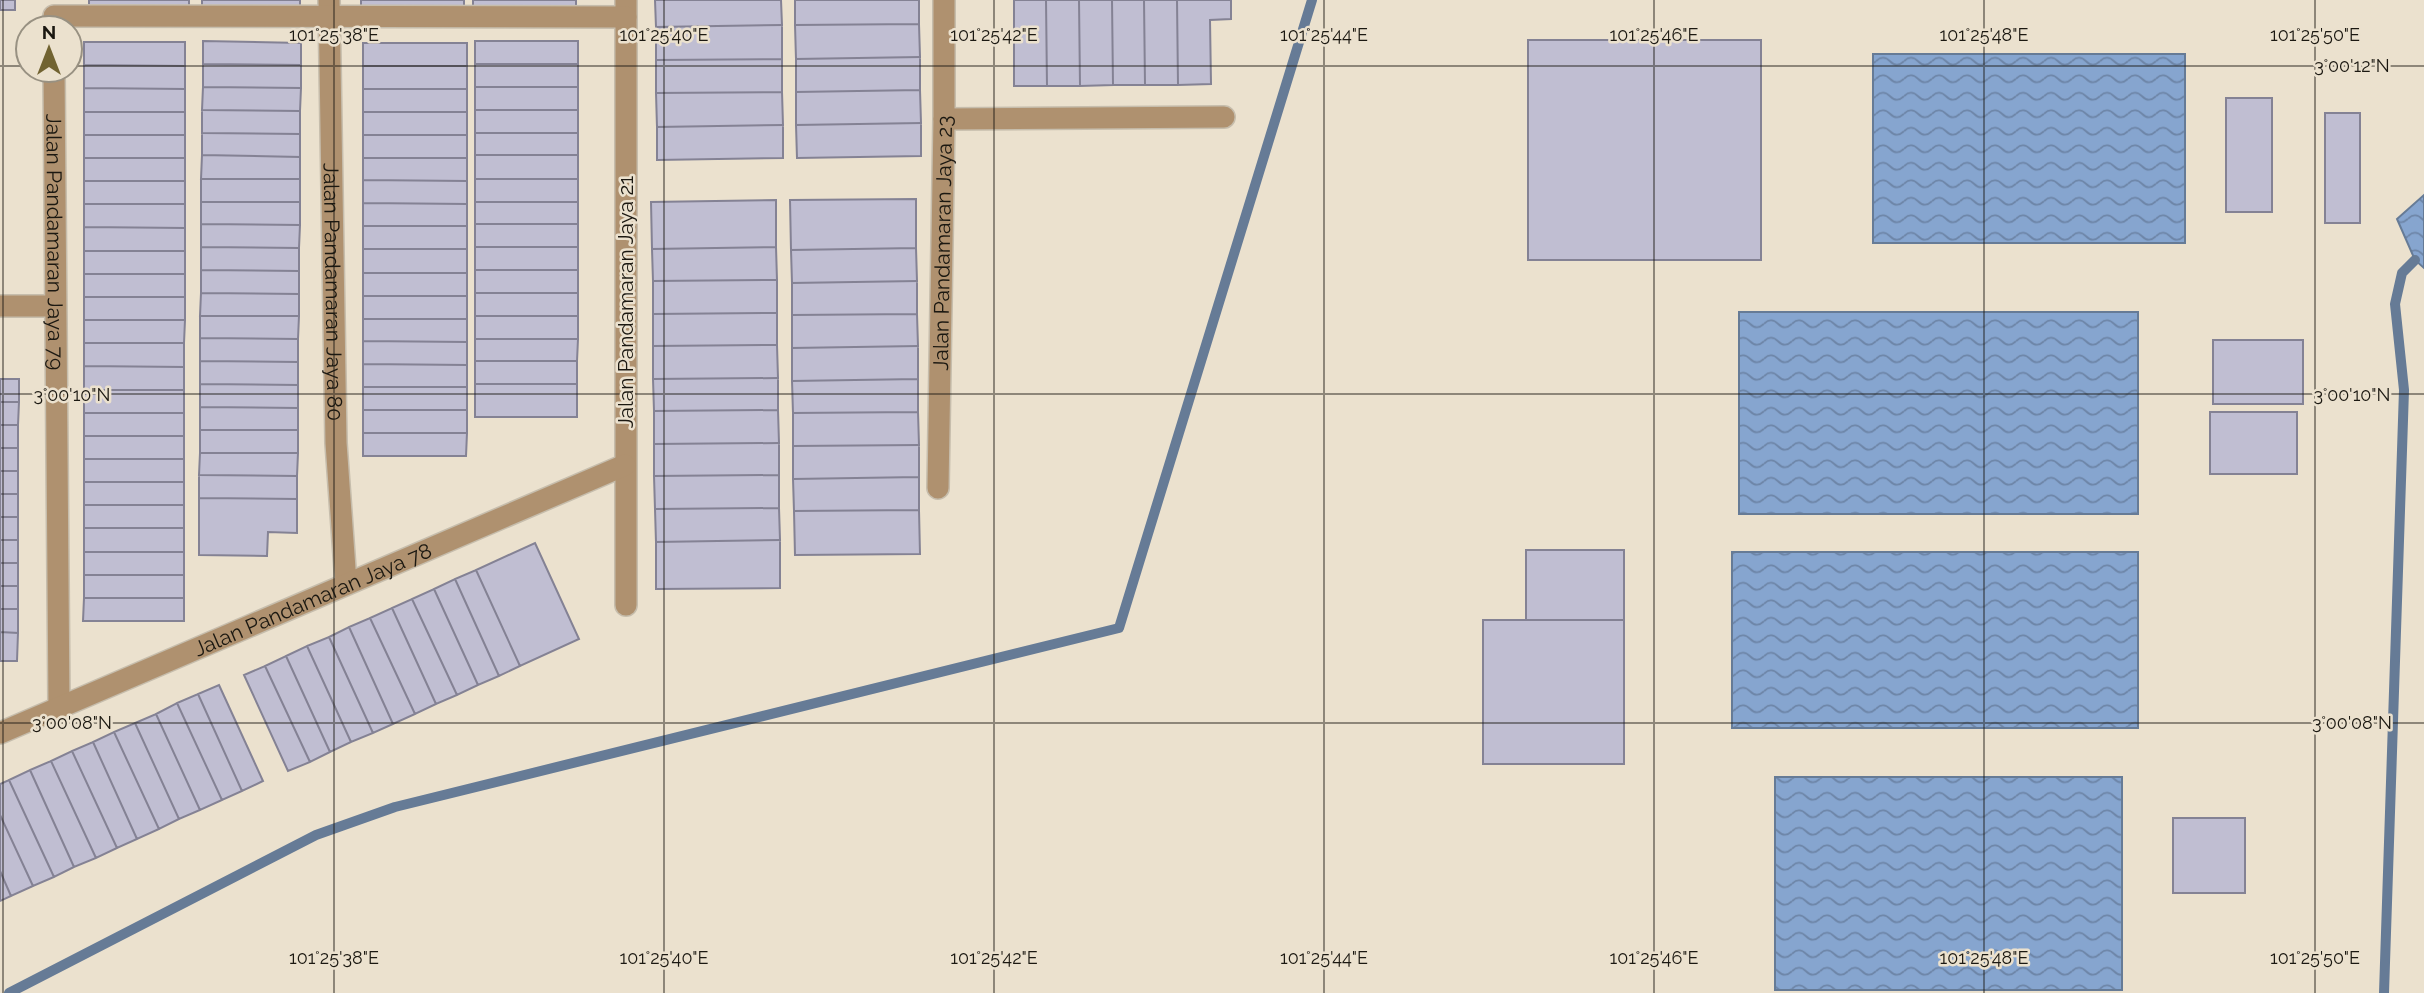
<svg xmlns="http://www.w3.org/2000/svg" width="2424" height="993" viewBox="0 0 2424 993" font-family="Raleway,sans-serif">
	<defs>
		<pattern id="water-waves" width="16" height="10" patternUnits="userSpaceOnUse" patternTransform="scale(1.75)"><rect width="16" height="10" fill="#86a5cf"/><path d="M0 5q4-4 8 0t8 0" fill="none" stroke="#6d85a7"/></pattern>
	</defs>
	<rect width="100%" height="100%" fill="#ebe1ce"/>
	<path fill="url(#water-waves)" stroke="#667b96" stroke-width="2" d="M1873 54H2185V243H1873Z
		M2424 195V268L2415 260 2397 219Z
		M1739 312H2138V514H1739Z
		M1732 552H2138V728H1732Z
		M1775 777H2122V990H1775Z"/>
	<g fill="none" stroke-linecap="round" stroke-linejoin="round">
		<path stroke="#667b96" stroke-width="10" d="M9 993 316 835 395 807 1119 628 1312 0
			M2384 993 2404 390 2395 304 2402 273 2415 260"/>
	</g>
	<path fill="#c0bed2" stroke="#848294" stroke-width="2" d="M0 0H15V10H0Z
		M89 0H189V9H89Z
		M202 0H300V11H202Z
		M361 0H464V14H361Z
		M473 0H576V10L473 9Z
		M655 0H781L782 25 656 27Z
		M795 0H919V24L795 25Z
		M1014 0H1046L1047 86H1014Z
		M1046 0H1079L1080 86H1047Z
		M1079 0H1112L1113 85 1080 86Z
		M1112 0H1144L1145 85H1113Z
		M1144 0H1177L1178 85H1145Z
		M1177 0H1231V19L1210 20 1211 84 1178 85Z
		M919 24 920 57 796 59 795 25Z
		M782 25V59L656 60V27Z
		M1528 40H1761V260H1528Z
		M203 41 301 43V65L203 64Z
		M475 41H578V64H475Z
		M84 42H185V66L84 65Z
		M363 43H467V66H363Z
		M920 57V90L796 92V59Z
		M782 59V92L656 93V60Z
		M203 64 301 65V88L203 87Z
		M475 64H578V87H475Z
		M84 65 185 66V89L84 88Z
		M363 66H467V89H363Z
		M203 87 301 88 300 111 202 110Z
		M475 87H578V110H475Z
		M84 88 185 89V112H84Z
		M363 89H467V112H363Z
		M920 90 921 123 796 125V92Z
		M782 92 783 125 657 127 656 93Z
		M2226 98H2272V212H2226Z
		M202 110 300 111V134L202 133Z
		M475 110H578V133H475Z
		M84 112H185V135H84Z
		M363 112H467V135H363Z
		M2325 113H2360V223H2325Z
		M921 123V156L797 158 796 125Z
		M783 125V158L657 160V127Z
		M202 133 300 134V157L202 155Z
		M475 133H578V155H475Z
		M84 135H185V158H84Z
		M363 135H467V158H363Z
		M202 155 300 157V179H201Z
		M475 155H578V179H475Z
		M84 158H185V181H84Z
		M363 158H467V181L363 180Z
		M201 179H300V202H201Z
		M475 179H578V202H475Z
		M363 180 467 181V204L363 203Z
		M84 181H185V204H84Z
		M916 199V248L791 250 790 200Z
		M776 200V247L652 249 651 202Z
		M201 202H300V225L201 224Z
		M475 202H578V224H475Z
		M363 203 467 204V226H363Z
		M84 204H185V228L84 227Z
		M201 224 300 225 299 248 201 247Z
		M475 224H578V247H475Z
		M363 226H467V249H363Z
		M84 227 185 228V251H84Z
		M201 247 299 248V271L201 270Z
		M475 247H578V270H475Z
		M776 247 777 280 653 281 652 249Z
		M916 248 917 281 792 283 791 250Z
		M363 249H467V273H363Z
		M84 251H185V274H84Z
		M201 270 299 271V294L201 293Z
		M475 270H578V293H475Z
		M363 273H467V296H363Z
		M84 274H185V297H84Z
		M777 280V313L653 314V281Z
		M917 281V314L792 315V283Z
		M201 293 299 294V316H200Z
		M475 293H578V316H475Z
		M363 296H467V319H363Z
		M84 297H185V320H84Z
		M777 313V345L653 346V314Z
		M917 314 918 346 792 348V315Z
		M200 316H299L298 339 200 338Z
		M475 316H578V339H475Z
		M363 319H467V342L363 341Z
		M84 320H185L184 343H84Z
		M200 338 298 339V362L200 361Z
		M475 339H578L577 361H475Z
		M2213 340H2303V404H2213Z
		M363 341 467 342V365L363 364Z
		M84 343H184V367L84 366Z
		M777 345 778 378 653 379V346Z
		M918 346V379L792 381V348Z
		M200 361 298 362V385L200 384Z
		M475 361H577V384H475Z
		M363 364 467 365V387H363Z
		M84 366 184 367V390H84Z
		M778 378V410L654 411 653 379Z
		M0 379H19V402H0Z
		M918 379V412L793 413 792 381Z
		M200 384 298 385V408L200 407Z
		M475 384H577V417H475Z
		M363 387H467V410H363Z
		M84 390H184V413H84Z
		M0 402H19L18 425H0Z
		M200 407 298 408V430H200Z
		M363 410H467V433H363Z
		M778 410 779 443 654 444V411Z
		M918 412 919 445 793 446V413Z
		M2210 412H2297V474H2210Z
		M84 413H184V436H84Z
		M0 425H18V448H0Z
		M200 430H298V453H200Z
		M363 433H467L466 456H363Z
		M84 436H184V459H84Z
		M779 443V475L654 476V444Z
		M919 445V477L793 479V446Z
		M0 448H18V471H0Z
		M200 453H298L297 476 199 475Z
		M84 459H184V482H84Z
		M0 471H18V494H0Z
		M199 475 297 476V499L199 498Z
		M779 475V508L655 509 654 476Z
		M919 477V510L794 511 793 479Z
		M84 482H184V505H84Z
		M0 494H18V517H0Z
		M199 498 297 499V533L268 532 267 556 199 555Z
		M84 505H184V528H84Z
		M779 508 780 540 656 542 655 509Z
		M919 510 920 554 795 555 794 511Z
		M0 517H18V540H0Z
		M84 528H184V552H84Z
		M0 540H18V563H0Z
		M780 540V588L656 589V542Z
		M535 543 579 639 520 666 476 570Z
		M1526 550H1624V620H1526Z
		M84 552H184V575H84Z
		M0 563H18V586H0Z
		M476 570 520 666 499 676 455 579Z
		M84 575H184V598H84Z
		M455 579 499 676 478 685 434 589Z
		M0 586H18V609H0Z
		M434 589 478 685 457 695 412 599Z
		M84 598H184V621H83Z
		M412 599 457 695 436 704 392 608Z
		M392 608 436 704 415 714 370 618Z
		M0 609H18V633L0 632Z
		M370 618 415 714 393 724 349 627Z
		M1483 620H1624V764H1483Z
		M349 627 393 724 373 733 329 637Z
		M0 632 18 633 17 661H0Z
		M329 637 373 733 351 742 307 646Z
		M307 646 351 742 330 752 286 656Z
		M286 656 330 752 310 762 265 666Z
		M265 666 310 762 288 771 244 675Z
		M219 685 263 781 242 791 198 694Z
		M198 694 242 791 222 800 177 703Z
		M177 703 222 800 200 810 156 714Z
		M156 714 200 810 179 819 135 723Z
		M135 723 179 819 159 829 114 732Z
		M114 732 159 829 137 839 93 742Z
		M93 742 137 839 117 848 72 751Z
		M72 751 117 848 96 858 51 761Z
		M51 761 96 858 74 867 30 770Z
		M30 770 74 867 54 877 9 780Z
		M9 780 54 877 33 886 0 815V784Z
		M0 815 33 886 11 896 0 871Z
		M2173 818H2245V893H2173Z
		M0 871 11 896 0 901Z"/>
	<g fill="none" stroke-linecap="round" stroke-linejoin="round">
		<g stroke="#c6bdac" stroke-width="24">
			<g id="minor">
				<path id="s1" d="M329 0 336 443 346 583"/>
				<path d="M626 0V605"/>
				<path d="M54 16 626 17"/>
				<path id="s2" d="M54 70 59 707"/>
				<path d="M944 119 1224 117"/>
				<path d="M0 306H55"/>
				<path id="s3" d="M938 488 944 119V0"/>
				<path id="s4" d="M0 733 625 465"/>
			</g>
		</g>
		<use href="#minor" stroke="#af916f" stroke-width="21"/>
	</g>
	<path fill="none" stroke="#1b1811" stroke-width="2" stroke-opacity="0.45" d="M3 0V993M334 0V993M664 0V993M994 0V993M1324 0V993M1654 0V993M1984 0V993M2315 0V993M0 66H28M70 66H2424M0 394H2424M0 723H2424"/>
	<g text-anchor="middle" dominant-baseline="central" stroke-width="5" stroke-linejoin="round" paint-order="stroke">
		<g font-size="21" fill="#1b1811" stroke="#ebe1ce">
			<text stroke="none"><textPath href="#s2" startOffset="172">Jalan Pandamaran Jaya 79</textPath></text>
			<text stroke="none"><textPath href="#s3" startOffset="245">Jalan Pandamaran Jaya 23</textPath></text>
			<text stroke="none"><textPath href="#s1" startOffset="292">Jalan Pandamaran Jaya 80</textPath></text>
			<text transform="translate(625 302) rotate(-90)">Jalan Pandamaran Jaya 21</text>
			<text stroke="none"><textPath href="#s4" startOffset="340">Jalan Pandamaran Jaya 78</textPath></text>
		</g>
	</g>
	<g font-size="18" text-anchor="middle" fill="#1b1811" stroke="#ebe1ce" stroke-width="5" stroke-linejoin="round" paint-order="stroke">
		<text x="334" y="41">101°25'38"E</text>
		<text x="664" y="41">101°25'40"E</text>
		<text x="994" y="41">101°25'42"E</text>
		<text x="1324" y="41">101°25'44"E</text>
		<text x="1654" y="41">101°25'46"E</text>
		<text x="1984" y="41">101°25'48"E</text>
		<text x="2315" y="41">101°25'50"E</text>
		<text x="2352" y="72">3°00'12"N</text>
		<text x="72" y="401">3°00'10"N</text>
		<text x="2352" y="401">3°00'10"N</text>
		<text x="72" y="729">3°00'08"N</text>
		<text x="2352" y="729">3°00'08"N</text>
		<text x="334" y="964">101°25'38"E</text>
		<text x="664" y="964">101°25'40"E</text>
		<text x="994" y="964">101°25'42"E</text>
		<text x="1324" y="964">101°25'44"E</text>
		<text x="1654" y="964">101°25'46"E</text>
		<text x="1984" y="964">101°25'48"E</text>
		<text x="2315" y="964">101°25'50"E</text>
	</g>
	<g transform="translate(49 49)"><circle r="33" fill="#ebe1ce" stroke="#989182" stroke-width="2"/>
	<path d="M0-5L12 26L0 18L-12 26Z" fill="#716331"/>
	<text y="-10" font-size="19" font-weight="bold" text-anchor="middle" fill="#1b1811">N</text>
	</g>
</svg>
